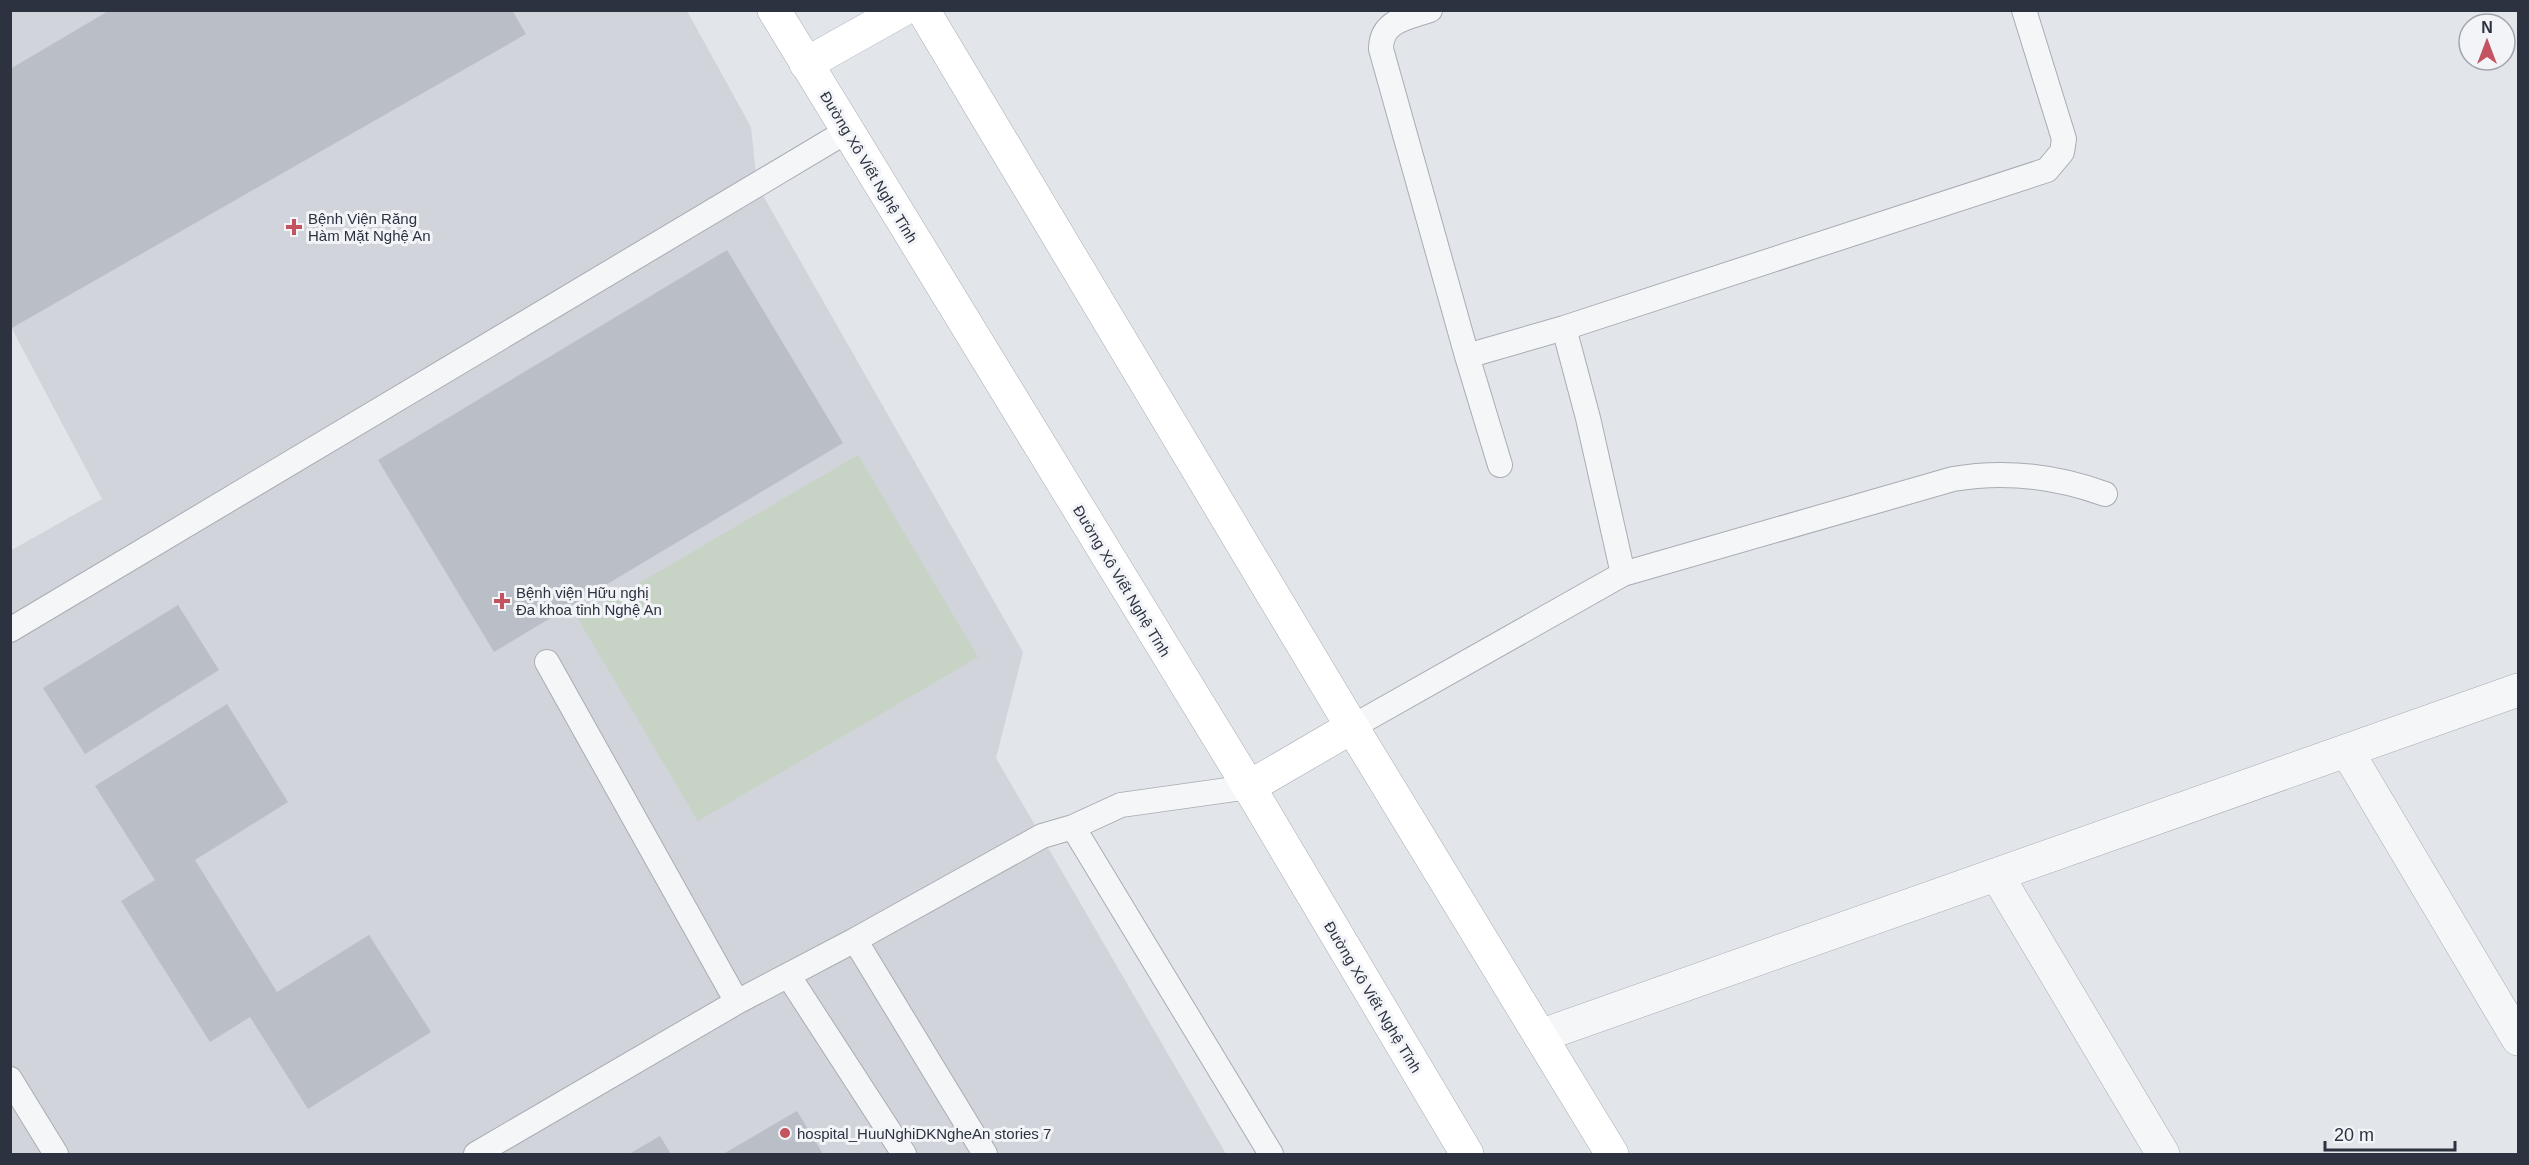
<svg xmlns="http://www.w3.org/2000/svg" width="2529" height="1165" viewBox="0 0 2529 1165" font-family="Helvetica,sans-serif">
	<rect width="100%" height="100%" fill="#e2e5e9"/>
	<path fill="#d1d4db" d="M11 11H687L751 127 757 185 1023 652 996 758 1226 1154H11L10 551 102 499 11 327Z"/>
	<path fill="#c7d3c4" d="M858 455 978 657 698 821 578 619Z"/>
	<path fill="#babec6" d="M110 10H512L526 34 10 329V69Z
		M727 250 843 443 494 652 378 460Z
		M178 605 219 670 85 754 43 688Z
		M227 704 288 802 195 860 277 992 369 935 431 1032 308 1109 250 1017 210 1042 121 901 155 880 95 786Z
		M797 1111 823 1154H723Z
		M660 1136 671 1154H629Z"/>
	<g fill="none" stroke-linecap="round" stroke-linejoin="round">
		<g stroke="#a8acb3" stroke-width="26">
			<path id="lane" d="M1430 10C1408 18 1381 20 1381 49L1467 356 1500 465
				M1467 356 1564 328
				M1623 574 1588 418 1564 328 2047 170 2062 152 2064 139 2024 10
				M10 630 847 131
				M547 662 737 1002
				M1352 727 1623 574 1953 479C2005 470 2055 476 2105 494
				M1073 827 1271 1154
				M855 940 985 1154
				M788 975 904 1154
				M10 1079 56 1154
				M476 1154 737 1002 855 940 1042 836 1073 827 1121 805 1249 787"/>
		</g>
		<g stroke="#a8acb3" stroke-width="34">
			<path id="street" d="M2347 751 2518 1039
				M1997 875 2163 1154
				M1540 1036 2518 690"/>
		</g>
		<g stroke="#a8acb3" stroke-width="34">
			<path id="secondary" d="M774 10 1249 787 1467 1154
				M923 10 1352 727 1612 1154
				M806 64 902 10
				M1249 787 1352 727"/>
		</g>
		<use href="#lane" stroke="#f5f6f8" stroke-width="24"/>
		<use href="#street" stroke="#f5f6f8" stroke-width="33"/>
		<use href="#secondary" stroke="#fff" stroke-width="33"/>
	</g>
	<g fill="#c3535e" stroke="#f2f4f7" stroke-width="2">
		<path d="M291 218h6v6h6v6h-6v6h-6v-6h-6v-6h6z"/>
		<path d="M499 592h6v6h6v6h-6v6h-6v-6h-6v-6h6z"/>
		<circle cx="785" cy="1133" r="6"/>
	</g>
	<g text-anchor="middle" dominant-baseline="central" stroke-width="6" stroke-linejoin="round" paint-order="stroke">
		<g font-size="15" fill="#2c3240" stroke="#f2f4f7">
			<text transform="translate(869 167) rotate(59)">Đường Xô Viết Nghệ Tĩnh</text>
			<text transform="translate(1122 581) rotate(59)">Đường Xô Viết Nghệ Tĩnh</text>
			<text transform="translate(1373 997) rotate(59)">Đường Xô Viết Nghệ Tĩnh</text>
		</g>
		<g font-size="15" fill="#2c3240" stroke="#f2f4f7" text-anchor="start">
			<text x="308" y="218">Bệnh Viện Răng<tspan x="308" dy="17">Hàm Mặt Nghệ An</tspan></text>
			<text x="516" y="592">Bệnh viện Hữu nghị<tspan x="516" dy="17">Đa khoa tỉnh Nghệ An</tspan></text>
			<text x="797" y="1133">hospital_HuuNghiDKNgheAn stories 7</text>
		</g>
	</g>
	<rect width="2529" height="1165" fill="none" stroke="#2c3240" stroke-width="24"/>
	<g transform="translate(2487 42)"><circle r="28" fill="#f2f4f7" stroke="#a3a6ae" stroke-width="1.5"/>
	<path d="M0-4.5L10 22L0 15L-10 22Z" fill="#c3535e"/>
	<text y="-9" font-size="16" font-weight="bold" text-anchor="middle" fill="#2c3240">N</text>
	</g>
	<path d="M2325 1141v9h130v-9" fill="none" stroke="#2c3240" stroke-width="3"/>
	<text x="2334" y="1141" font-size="18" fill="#2c3240" stroke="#f2f4f7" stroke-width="4.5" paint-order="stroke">20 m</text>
</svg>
